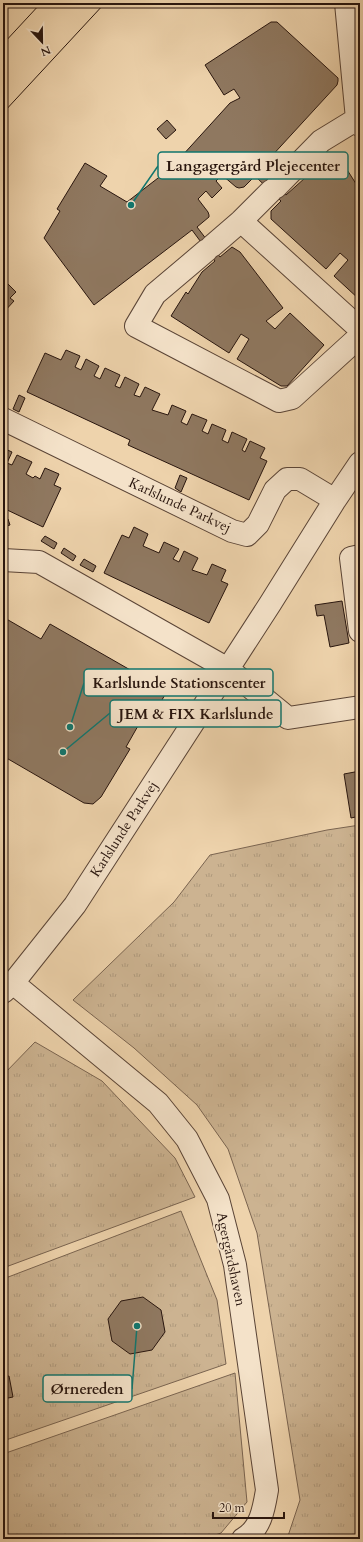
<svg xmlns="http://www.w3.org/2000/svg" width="363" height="1542" viewBox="0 0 363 1542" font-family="Cardo,serif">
	<defs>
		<pattern id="grass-tufts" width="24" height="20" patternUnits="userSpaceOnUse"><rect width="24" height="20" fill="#ccb391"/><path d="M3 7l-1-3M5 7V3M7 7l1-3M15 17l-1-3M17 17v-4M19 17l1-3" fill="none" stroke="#af997c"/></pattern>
	</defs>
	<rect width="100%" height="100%" fill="#eed3ac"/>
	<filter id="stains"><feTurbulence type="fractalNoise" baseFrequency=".005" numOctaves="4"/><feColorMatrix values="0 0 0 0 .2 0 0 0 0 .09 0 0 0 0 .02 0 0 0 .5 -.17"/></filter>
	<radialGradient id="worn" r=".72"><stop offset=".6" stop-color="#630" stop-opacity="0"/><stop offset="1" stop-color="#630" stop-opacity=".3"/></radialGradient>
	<path fill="url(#grass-tufts)" stroke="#7a6450" d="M360 825V1539H287L300 1500 257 1233 228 1149 197 1105 134 1048 73 1000 174 902 210 855 327 830Z
		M35 1042 102 1081 175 1158 195 1197 3 1268V1075Z
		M181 1211 217 1300 226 1364 3 1441V1279Z
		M235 1373 247 1502 221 1533 204 1539H3V1454Z"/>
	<path fill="#8f7860" stroke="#28150e" d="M271 22H277L338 78V81L337 85 258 171 286 195 315 169 337 154 360 190V221L356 224 360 230V300L334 276 348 260 340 253 326 269 271 219V211L281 201 255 176 244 187 239 188 236 187 222 175 216 181 222 188 212 198 206 191 198 199 208 212 209 215V217L197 227 220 257 232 247 240 252 283 308 266 321 275 329 290 313 324 345 287 386H281L237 359 249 339 241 334 229 353 171 316 186 292 188 294 202 272 215 261 192 230 94 305 44 238 60 211 57 209 85 163 107 176 100 186 127 202 171 168 230 103 240 98 234 89 224 95 205 65Z
		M167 120 176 130 166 139 157 129Z
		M3 279 16 292 10 298 14 301 3 313Z
		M66 350 80 356 75 367 81 370 86 359 99 366 94 376 100 379 105 368 120 375 115 386 120 388 125 377 139 384 134 395 140 397 145 387 160 394 152 410 168 415 172 405 186 411 181 422 187 425 192 414 207 420 202 431 208 434 212 424 226 430 222 440 228 443 232 432 247 439 242 450 245 452 250 441 265 448 260 458 267 461 249 500 128 445 130 440 27 392 45 353 61 360Z
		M19 395 25 398 19 412 13 409Z
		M3 448 12 452 7 463 12 465 17 455 32 462 26 474 33 478 35 476 40 479 45 468 59 474 54 485 61 488 43 527 3 508Z
		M180 475 187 478 181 492 175 488Z
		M8 519 10 525 3 527V520Z
		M134 527 148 534 143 546 159 553 164 542 179 549 173 559 179 562 184 551 198 558 192 570 207 575 212 564 226 570 221 581 228 584 209 623 104 573 122 535 129 538Z
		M45 536 57 543 54 549 41 541Z
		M64 548 76 556 73 561 61 553Z
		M84 559 96 566 93 572 80 565Z
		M342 601 349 643 330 647 324 615 317 616 315 605Z
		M3 617 41 639 50 624 167 691 158 707 151 703 126 747 130 749 101 797 93 804 84 803 3 756Z
		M360 771V816L351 818 344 774Z
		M143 1297 161 1310 165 1332 152 1350 130 1354 112 1341 108 1319 121 1301Z
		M9 1376 13 1397 3 1399V1377Z"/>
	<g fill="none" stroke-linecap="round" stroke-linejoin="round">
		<g stroke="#5a4436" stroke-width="24">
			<path id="minor" d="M346 3 357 119 360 125
				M276 187 321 141 357 119
				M241 221 360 329
				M212 246 241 221 271 191
				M207 250 155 294 136 326 279 401 292 398 360 336
				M3 419 232 531 247 535 258 524 275 490 287 479H300L335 500
				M360 556 351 558 360 631
				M3 560 39 562 228 669 288 718 360 707
				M13 983 158 1103 187 1139 218 1199 235 1265 267 1490C264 1508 261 1529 243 1539
				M3 992 13 983 75 905 270 604 335 500 360 463"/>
		</g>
		<use href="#minor" stroke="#f4e2c9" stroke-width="22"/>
		<path stroke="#28150e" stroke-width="1" d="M3 44 41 3
			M3 113 105 3"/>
	</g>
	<g text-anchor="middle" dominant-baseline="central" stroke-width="4" stroke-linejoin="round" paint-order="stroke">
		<g font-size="14" fill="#28150e" stroke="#f4e2c9">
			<text transform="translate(180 505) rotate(25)">Karlslunde Parkvej</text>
			<text transform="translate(124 829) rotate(-57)">Karlslunde Parkvej</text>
			<text transform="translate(231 1259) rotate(78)">Agergårdshaven</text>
		</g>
	</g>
	<path fill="none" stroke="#0f766e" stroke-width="1.5" d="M131 205L158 166M70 727L84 683M63 752L110 713M137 1326L132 1389"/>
	<g fill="#0f766e" stroke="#f4e2c9" stroke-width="1.5">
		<circle cx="131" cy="205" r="4"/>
		<circle cx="70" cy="727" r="4"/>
		<circle cx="63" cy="752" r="4"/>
		<circle cx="137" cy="1326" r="4"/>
	</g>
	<g fill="#f4e2c9" stroke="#0f766e" stroke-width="1.5">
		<rect x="158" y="152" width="190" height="27" rx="4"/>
		<rect x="84" y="669" width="189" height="27" rx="4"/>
		<rect x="110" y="700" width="171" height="27" rx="4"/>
		<rect x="43" y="1375" width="89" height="27" rx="4"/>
	</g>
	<g font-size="15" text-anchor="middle" font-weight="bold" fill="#28150e">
		<text x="253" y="171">Langagergård Plejecenter</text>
		<text x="179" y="688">Karlslunde Stationscenter</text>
		<text x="196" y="719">JEM &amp; FIX Karlslunde</text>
		<text x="87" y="1394">Ørnereden</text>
	</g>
	<rect width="363" height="1542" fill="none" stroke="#eed3ac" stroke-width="16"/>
	<rect x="4" y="4" width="355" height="1534" fill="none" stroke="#28150e" stroke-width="2"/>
	<rect x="8" y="8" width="347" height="1526" fill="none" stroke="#28150e"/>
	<g transform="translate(42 42) rotate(158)" stroke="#f4e2c9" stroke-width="3" paint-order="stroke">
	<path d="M0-3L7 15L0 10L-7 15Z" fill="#28150e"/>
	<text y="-6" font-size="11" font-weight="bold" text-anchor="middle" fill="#28150e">N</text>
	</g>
	<path d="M213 1512v6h71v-6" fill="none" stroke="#28150e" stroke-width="2"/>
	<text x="219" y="1512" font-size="12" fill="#28150e" stroke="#f4e2c9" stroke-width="3" paint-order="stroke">20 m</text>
	<rect width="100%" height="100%" filter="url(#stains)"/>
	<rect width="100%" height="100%" fill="url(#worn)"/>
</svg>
